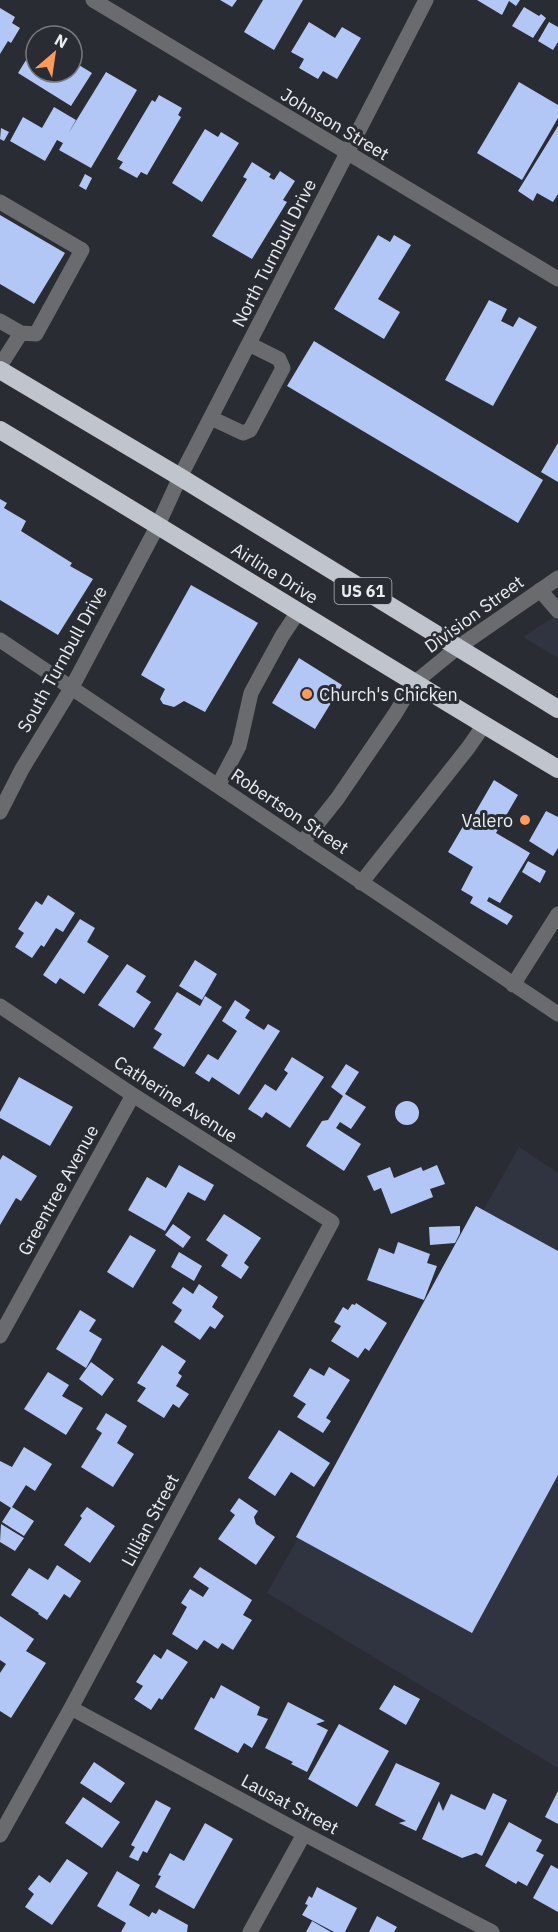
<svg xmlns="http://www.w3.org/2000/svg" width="558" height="1932" viewBox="0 0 558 1932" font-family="'IBM Plex Sans',sans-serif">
	<rect width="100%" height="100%" fill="#292c32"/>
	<path fill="#2f3440" d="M558 614V658L523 637Z
		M519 1147 558 1173V1768L267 1593Z"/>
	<path fill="#b3c7f6" d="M220 0H237L232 7Z
		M263 0H303L274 50 244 32Z
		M477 0H520L516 6 509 1 502 15Z
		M524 7 539 16 541 14 546 18 533 38 512 26Z
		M0 8 15 17 12 23 20 28 11 43 8 41 0 54Z
		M309 22 335 38 342 27 361 38 337 79 323 71 318 79 299 68 304 59 291 52Z
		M549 22 558 27V42L553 50 538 41Z
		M36 44V72H72L74 62 92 73 71 106 18 73Z
		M106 72 137 90 91 168 59 150 63 143 57 140 45 161 10 141 23 117 42 128 54 107 76 120 68 134Z
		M519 82 558 105V118L522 180 477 153Z
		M159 95 182 108 178 115 181 117 147 175 141 172 137 178 119 168 123 162 117 159 152 100 155 102Z
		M558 126V194L553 202 537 193 533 201 518 191Z
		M1 128 9 132 4 141 0 139Z
		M205 129 218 137 221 132 239 143 202 202 172 183Z
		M252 162 271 174 269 177 274 180 280 171 295 181 283 200 287 202 252 259 212 236 247 179 243 177Z
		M85 174 92 178 86 190 79 186Z
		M0 215 65 253 34 304 0 284Z
		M378 235 390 242 394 235 411 245 378 299 400 312 384 339 334 309Z
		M489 300 507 309 501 321 513 327 519 317 537 327 493 406 445 380Z
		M314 341 543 480 518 523 287 386Z
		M558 443V482L541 472Z
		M0 499 7 503 4 508 26 521 21 531 72 563 70 566 93 579 58 635 0 600Z
		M191 585 258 623 205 712 184 701 174 707 163 704 160 699 165 689 141 675Z
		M299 658 342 685 315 729 272 703Z
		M494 780 518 795 496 833 530 853 500 903 489 897 487 901 513 916 507 925 470 903 473 897 461 890 473 867 448 852 469 816 472 818Z
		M546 811 558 817V848L553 856 529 841Z
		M528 861 546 871 540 883 522 872Z
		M48 895 75 913 63 932 56 928 44 947 41 945 32 958 15 947 24 933 18 929 36 901 42 905Z
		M80 919 95 928 87 942 109 956 84 994 60 978 56 984 43 975Z
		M195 960 217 974 202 1000 179 986Z
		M127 964 146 976 136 992 151 1002 134 1028 98 1005Z
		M177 992 200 1006 205 996 222 1007 184 1067 153 1048 162 1034 154 1029Z
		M235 1000 250 1010 245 1018 264 1030 268 1024 280 1031 239 1095 212 1077 209 1082 195 1073 208 1054 218 1060 237 1031 222 1021Z
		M292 1057 324 1077 290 1128 266 1112 262 1118 248 1109 265 1084 276 1091 288 1073 284 1070Z
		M346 1064 359 1072 345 1094 366 1107 351 1129 340 1122 336 1128 361 1144 344 1171 306 1146 322 1121 328 1120 343 1096 331 1087Z
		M19 1077 73 1107 50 1146 0 1118V1112Z
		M395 1113a12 12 0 1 1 24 0a12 12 0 1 1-24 0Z
		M3 1155 37 1176 21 1201 16 1198 0 1225V1160Z
		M179 1165 214 1185 205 1201 188 1192 165 1231 128 1210 147 1177 166 1188Z
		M437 1165 445 1184 430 1189 433 1197 391 1214 381 1188 374 1191 367 1176 390 1167 394 1178 421 1167 423 1171Z
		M476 1206 558 1251V1475L472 1633 296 1537Z
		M224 1214 261 1238 244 1263 249 1267 241 1279 221 1266 228 1255 206 1240Z
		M173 1224 191 1237 183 1248 165 1235Z
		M460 1226V1233L455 1243 430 1245 429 1227Z
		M130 1235 156 1250 133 1288 107 1272Z
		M398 1242 430 1254 427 1263 437 1266 424 1300 367 1280 379 1248 394 1254Z
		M179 1252 202 1266 194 1281 171 1267Z
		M199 1284 218 1297 212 1307 224 1316 215 1329 210 1326 200 1340 174 1322 182 1310 172 1303 183 1287 193 1294Z
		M356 1303 387 1323 369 1351 365 1348 358 1358 331 1341 341 1326 334 1322 343 1307 348 1310 352 1304 355 1305Z
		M80 1310 96 1320 89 1331 102 1339 86 1368 56 1349Z
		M162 1345 186 1361 178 1373 182 1376 176 1386 189 1394 179 1408 173 1404 164 1418 137 1401 146 1388 137 1383Z
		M91 1362 114 1379 102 1396 79 1379Z
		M329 1367 350 1380 326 1418 331 1421 323 1433 297 1417 306 1404 293 1396 310 1368 324 1376Z
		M48 1372 69 1385 62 1396 83 1408 66 1435 24 1409Z
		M106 1413 127 1426 117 1443 134 1454 113 1487 81 1467 102 1433 96 1429Z
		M279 1430 330 1463 314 1487 291 1472 275 1496 248 1478Z
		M24 1447 52 1464 35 1491 26 1485 12 1507 34 1521 24 1536 2 1522 11 1508 0 1501V1461L12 1467Z
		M239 1498 258 1511 254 1517 256 1524 275 1537 256 1565 218 1539 235 1515 230 1511Z
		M87 1507 115 1526 90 1563 64 1545 82 1518 80 1516Z
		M1 1524 24 1538 15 1551 0 1542Z
		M57 1565 81 1581 70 1598 64 1594 47 1620 38 1614 39 1613 11 1595 29 1568 48 1580Z
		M200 1567 252 1600 243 1615 252 1620 233 1650 222 1643 218 1649 204 1640 197 1650 172 1634 187 1607 181 1603 190 1589 203 1597 209 1588 193 1577Z
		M0 1616 34 1639 26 1651 46 1663 11 1718 0 1711V1673L6 1664 0 1660Z
		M167 1649 188 1662 162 1700 159 1698 151 1710 134 1699 143 1686 136 1682 154 1654 161 1659Z
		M221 1685 260 1707 257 1715 268 1719 252 1748 244 1743 238 1753 194 1729 211 1697 214 1699Z
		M394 1685 420 1699 406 1725 379 1709Z
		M288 1702 325 1721 316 1724 328 1730 307 1772 291 1764 293 1762 265 1748Z
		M339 1724 389 1751 357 1807 308 1779Z
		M94 1762 125 1783 111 1803 80 1783Z
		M396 1763 440 1783 416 1831 399 1823 406 1821 375 1805Z
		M558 1791V1824L545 1817Z
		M493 1793 507 1800 482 1856 476 1853 462 1858 422 1839 439 1801 443 1811 451 1794 485 1810Z
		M83 1797 120 1822 102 1848 65 1823Z
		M156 1800 171 1808 147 1853 143 1851 138 1861 129 1857 135 1847 131 1845Z
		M509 1822 542 1840 536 1851 544 1855 527 1886 518 1881 516 1884 485 1866Z
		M205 1823 233 1839 194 1909 155 1887 161 1876 158 1875 170 1853 184 1861Z
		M67 1859 88 1873 52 1925 25 1907 34 1894 28 1889 39 1875 50 1883Z
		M551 1865 558 1869V1912L533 1898Z
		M117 1871 140 1885 129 1905 149 1917 152 1912 156 1914 159 1909 188 1925 187 1932H121L126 1923 97 1906Z
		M317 1887 357 1908 345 1932H334L302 1915 308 1905 305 1904 309 1896 312 1898Z
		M377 1916 397 1927 394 1932H369Z
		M312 1921 331 1932H306Z"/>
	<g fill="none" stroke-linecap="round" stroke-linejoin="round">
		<path stroke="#6a6b6f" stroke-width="15" d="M93 0 558 279
			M0 202 82 250 36 334 21 333
			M0 321 21 333 0 366
			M211 418 243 433 250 430 283 368 279 359 249 344
			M540 590 558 611
			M0 640 558 1014
			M218 786 239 746 251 693 282 636 298 612
			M0 812 22 769 72 687 158 525 180 477 426 0
			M302 843 337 799 395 714 413 684 457 648 558 578
			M361 883 468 748 484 725
			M513 985 558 914
			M0 1006 133 1095 332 1222 71 1708 0 1835
			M0 1336 133 1095
			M71 1708 304 1834 492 1932
			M250 1932 304 1834"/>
		<path stroke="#c0c4cc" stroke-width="18" d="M0 370 180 477 558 709
			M0 430C187 542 371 658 558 769"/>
	</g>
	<g fill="#fe9b58" stroke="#292c32" stroke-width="2">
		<circle cx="307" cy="694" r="6"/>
		<circle cx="525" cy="820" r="6"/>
	</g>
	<g text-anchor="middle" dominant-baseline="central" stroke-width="6" stroke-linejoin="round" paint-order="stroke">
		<rect fill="#292c32" stroke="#b1b3b8" stroke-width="1.5" x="334.5" y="578" width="57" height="26" rx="4.5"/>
		<g font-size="16" font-weight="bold" fill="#ebedf1">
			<text x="363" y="591">US 61</text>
		</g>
		<g font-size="18" fill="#ebedf1" stroke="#292c32">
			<text transform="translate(335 124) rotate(31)">Johnson Street</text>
			<text transform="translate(274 253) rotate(-63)">North Turnbull Drive</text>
			<text transform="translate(275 573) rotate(32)">Airline Drive</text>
			<text transform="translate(474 614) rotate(-36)">Division Street</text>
			<text transform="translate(62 659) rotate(-61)">South Turnbull Drive</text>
			<text transform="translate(290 811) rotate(34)">Robertson Street</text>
			<text transform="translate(176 1099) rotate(33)">Catherine Avenue</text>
			<text transform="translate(58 1190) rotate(-61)">Greentree Avenue</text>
			<text transform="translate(150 1520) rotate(-62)">Lillian Street</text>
			<text transform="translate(290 1804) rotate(28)">Lausat Street</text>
		</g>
		<g font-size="18" fill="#ebedf1" stroke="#292c32" text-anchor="start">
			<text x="319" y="694">Church's Chicken</text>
			<text x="513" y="820" text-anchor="end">Valero</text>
		</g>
	</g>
	<g transform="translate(54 54) rotate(29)"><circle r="28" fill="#292c32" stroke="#77797e" stroke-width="1.5"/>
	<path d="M0-4.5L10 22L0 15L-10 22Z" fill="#fe9b58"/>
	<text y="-9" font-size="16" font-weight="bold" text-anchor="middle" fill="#ebedf1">N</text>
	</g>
</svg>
